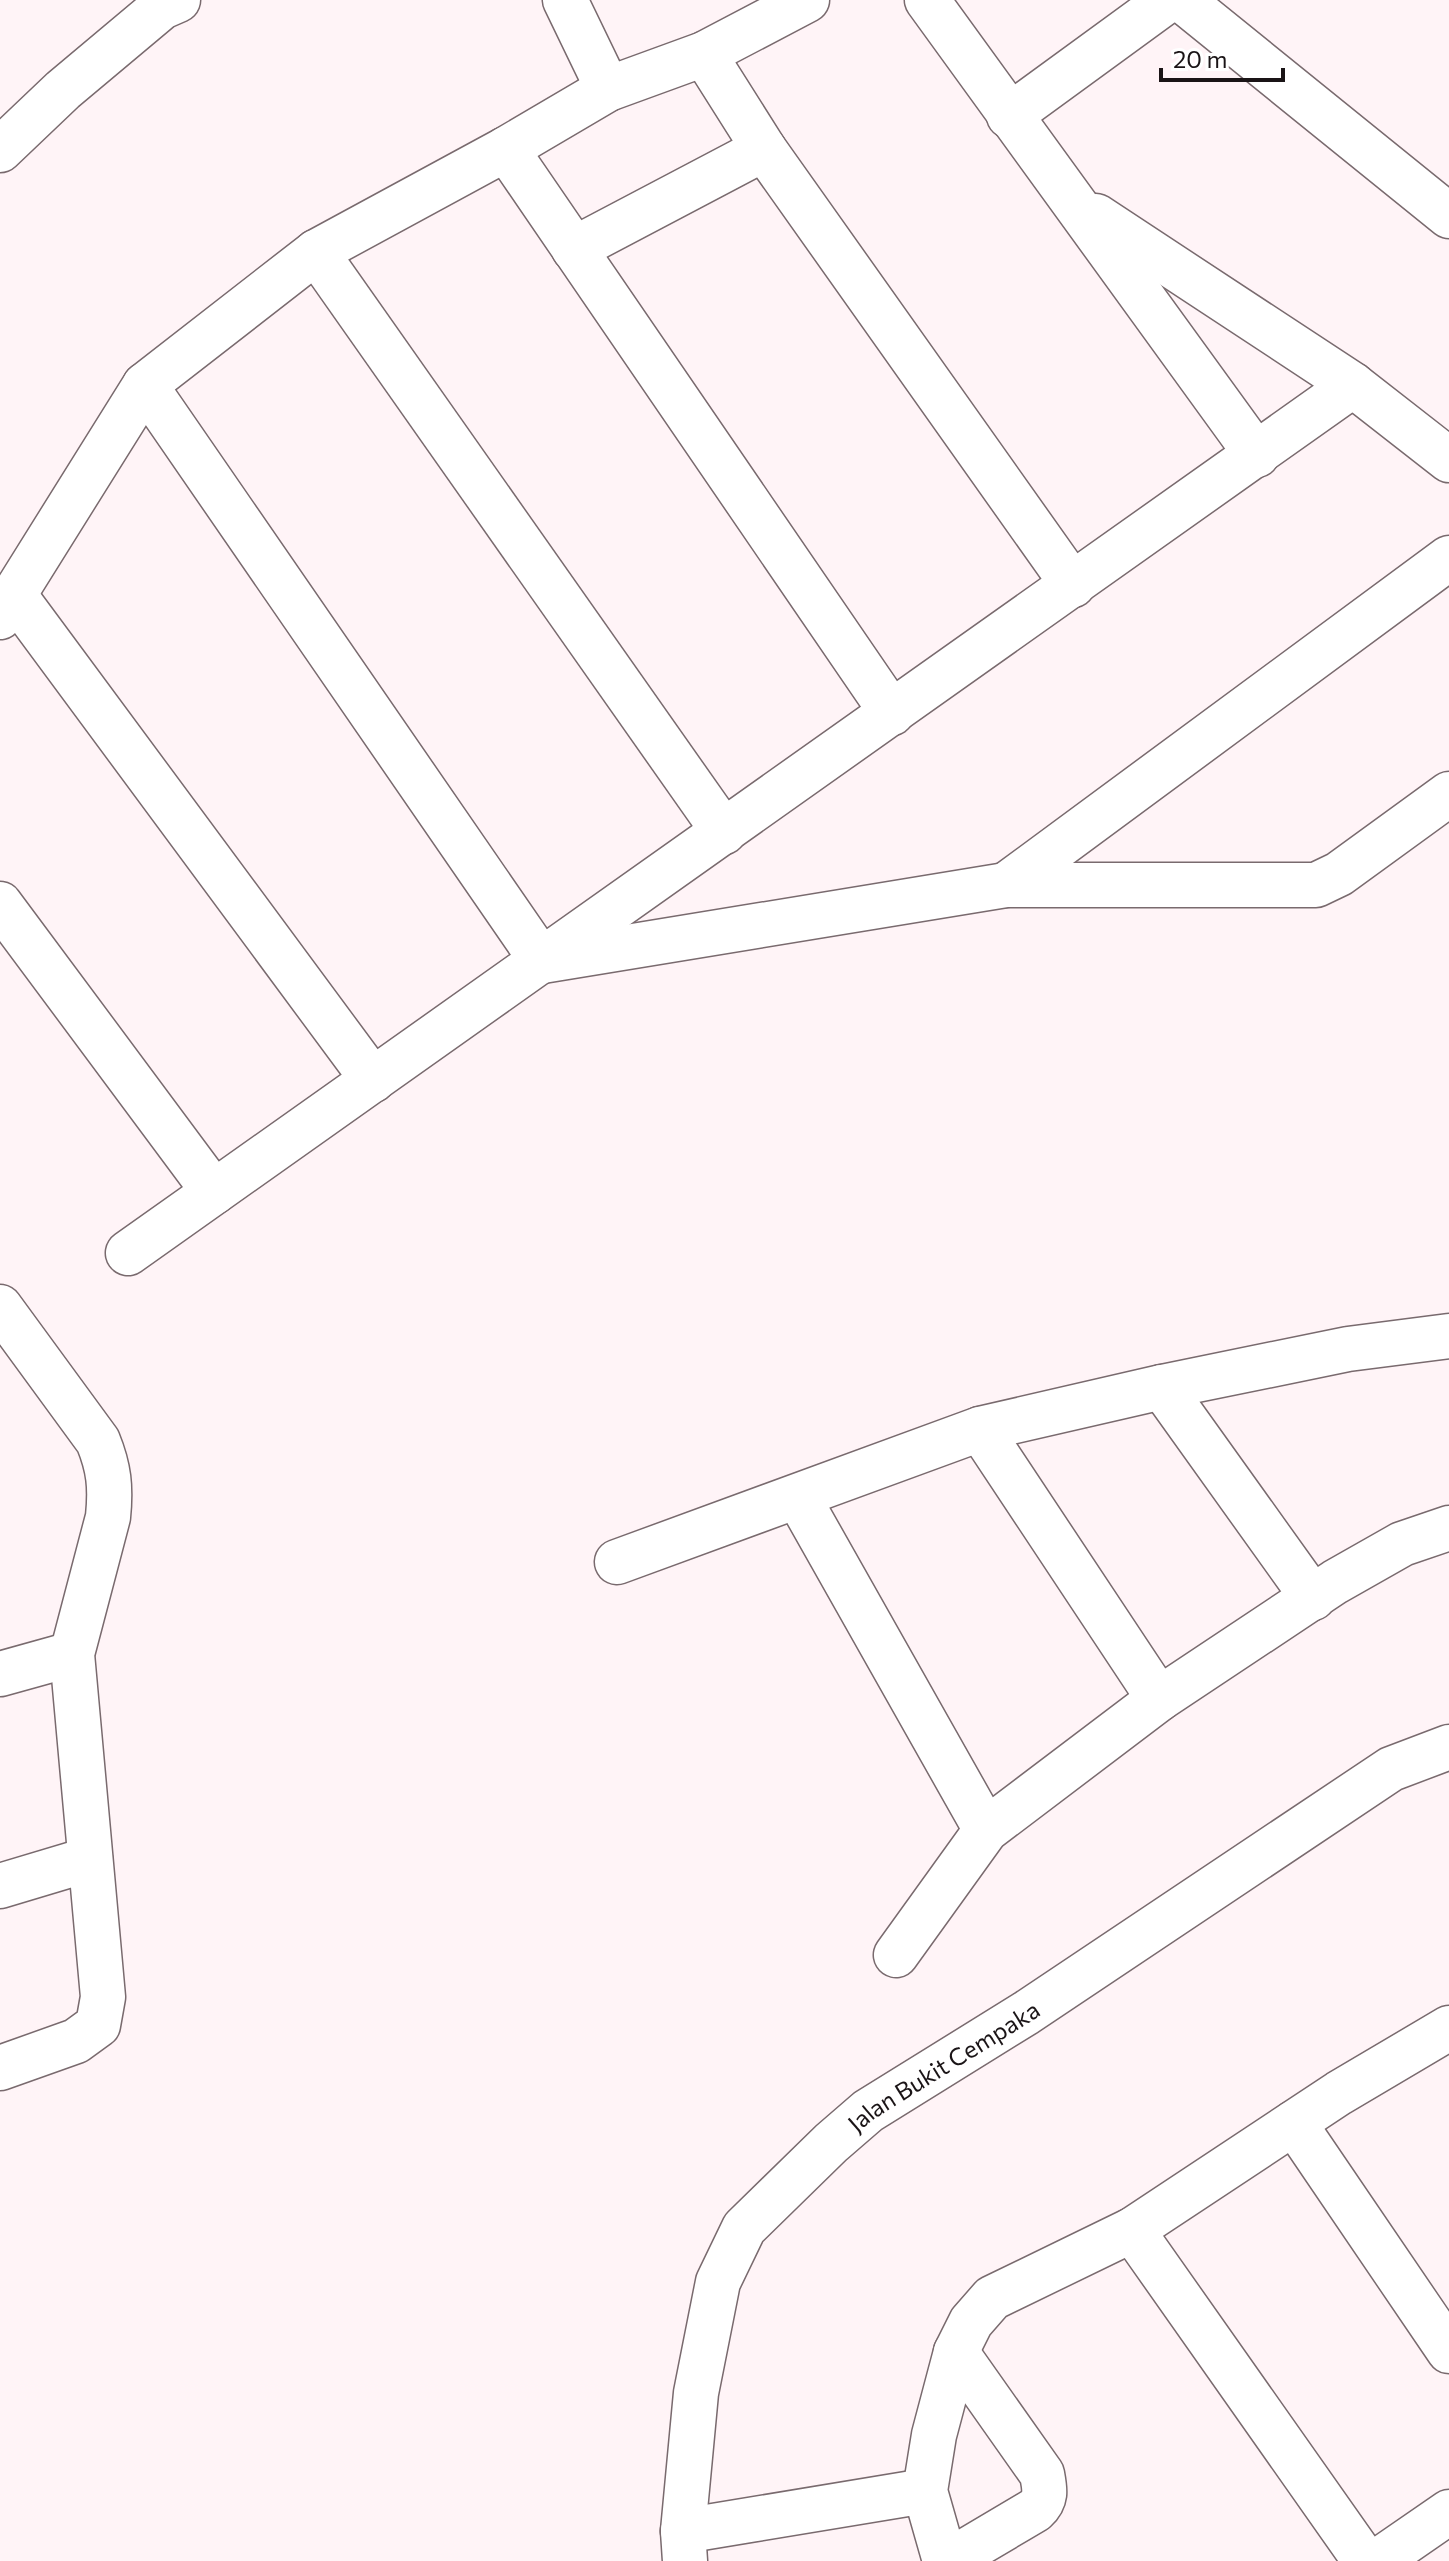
<svg xmlns="http://www.w3.org/2000/svg" width="1449" height="2561" viewBox="0 0 1449 2561" font-family="Commissioner,sans-serif">
	<rect width="100%" height="100%" fill="#fff4f7"/>
	<g fill="none" stroke-linecap="round" stroke-linejoin="round">
		<g stroke="#796a6e" stroke-width="47">
			<g id="minor">
				<path d="M565 0 608 89"/>
				<path d="M927 0 1257 455"/>
				<path d="M1182 0 1449 216"/>
				<path d="M704 54 764 149 1073 585"/>
				<path d="M1009 116 1168 0"/>
				<path d="M506 149 892 713"/>
				<path d="M0 150 63 90 162 7 178 0"/>
				<path d="M1096 216 1353 385 1449 460"/>
				<path d="M574 249 764 149"/>
				<path d="M316 252 724 832"/>
				<path d="M145 385 542 961 1006 885H1316L1339 874 1449 794"/>
				<path d="M15 596 373 1080"/>
				<path d="M0 617 145 385 316 252 506 149 608 89 704 54 807 0"/>
				<path d="M1006 885 1449 558"/>
				<path d="M0 904 214 1192"/>
				<path d="M128 1253 1353 385"/>
				<path d="M0 1307 98 1441C109 1468 111 1487 108 1517L72 1654 103 1997 98 2025 76 2041 0 2068"/>
				<path d="M1162 1387 1313 1598"/>
				<path d="M980 1429 1159 1699"/>
				<path d="M798 1497 986 1830"/>
				<path d="M617 1562 980 1429 1162 1387 1348 1349 1449 1336"/>
				<path d="M0 1674 72 1654"/>
				<path d="M0 1886 90 1859"/>
				<path d="M896 1955 986 1830 1159 1699 1335 1582 1402 1544 1449 1528"/>
				<path d="M1294 2123 1449 2351"/>
				<path d="M1132 2230 1365 2561"/>
				<path d="M683 2531 925 2491"/>
				<path id="s1" d="M685 2561 683 2531 696 2393 718 2282 744 2228 831 2143 868 2111 1026 2013 1391 1769 1449 1747"/>
				<path d="M945 2561 925 2491 934 2435 956 2352 971 2322 992 2298 1132 2230 1339 2093 1449 2028"/>
				<path d="M949 2561 1035 2510C1047 2499 1045 2490 1042 2474L956 2352"/>
				<path d="M1378 2561 1449 2512"/>
			</g>
		</g>
		<use href="#minor" stroke="#fff" stroke-width="44"/>
	</g>
	<g text-anchor="middle" dominant-baseline="central" stroke-width="8" stroke-linejoin="round" paint-order="stroke">
		<g font-size="24" fill="#1a1416" stroke="#fff">
			<text stroke="none"><textPath href="#s1" startOffset="600">Jalan Bukit Cempaka</textPath></text>
		</g>
	</g>
	<path d="M1161 68v12h122v-12" fill="none" stroke="#1a1416" stroke-width="4"/>
	<text x="1173" y="68" font-size="24" fill="#1a1416" stroke="#ffffff" stroke-width="6" paint-order="stroke">20 m</text>
</svg>
